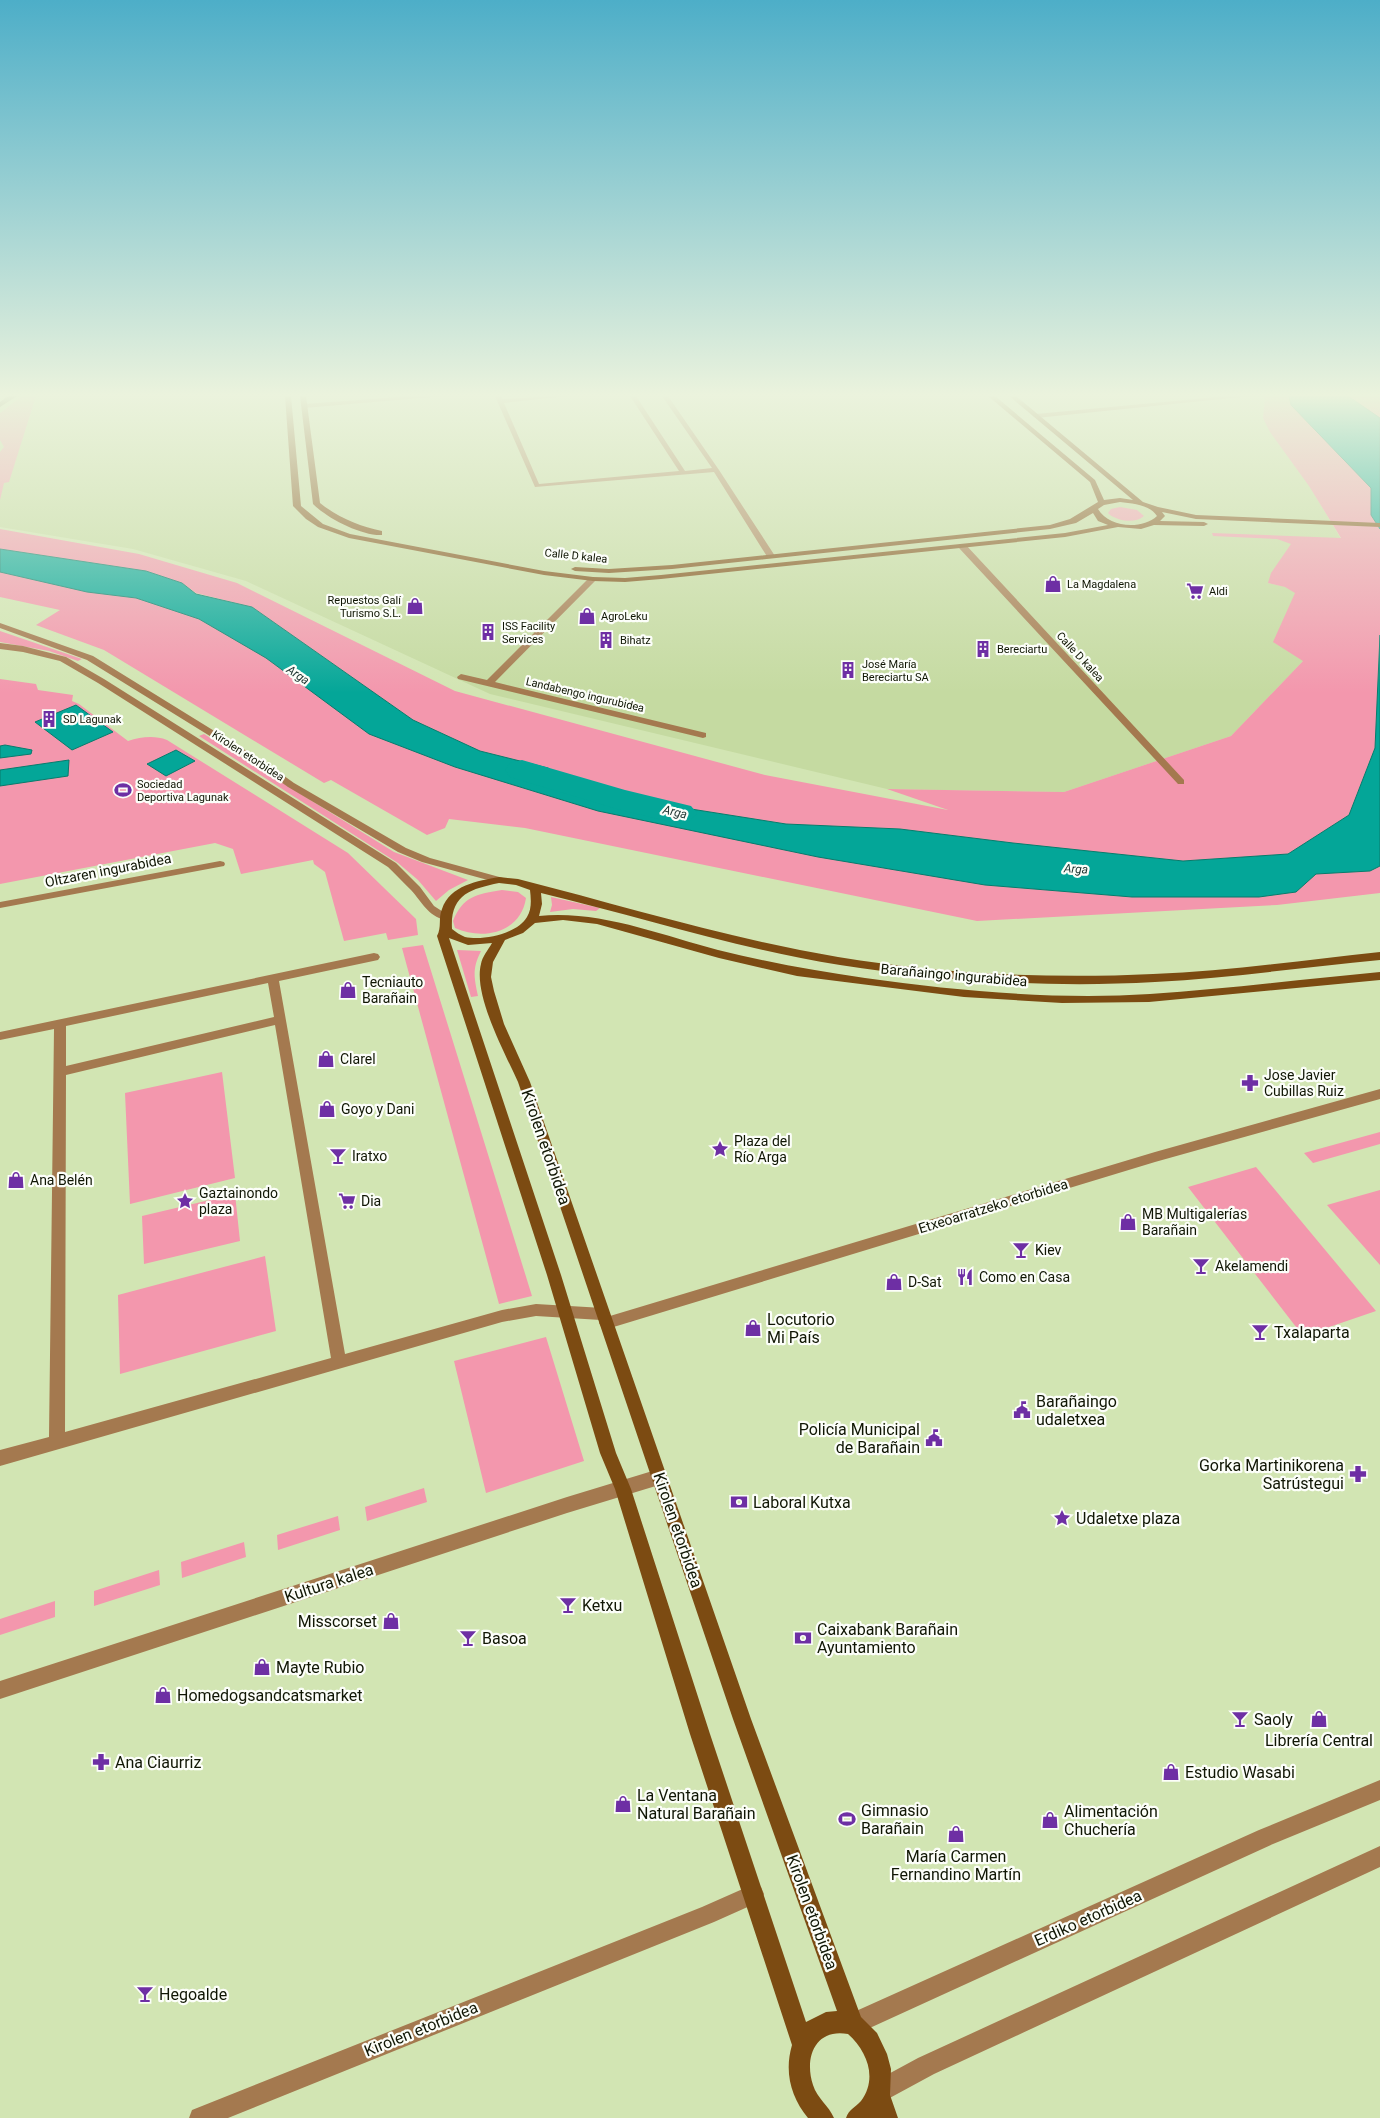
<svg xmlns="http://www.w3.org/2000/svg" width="1380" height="2118" viewBox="0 0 1380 2118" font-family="Roboto,sans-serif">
	<rect width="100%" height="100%" fill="#d2e5b3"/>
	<path fill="#c5daa1" d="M0 396H1263L1265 399 1263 418 1297 465 1341 539 1268 583 1286 587 1296 593 1303 661 1231 736 1064 792 887 789 490 694 246 581 133 549 0 527Z"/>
	<path fill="#f397ad" d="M22 396H36L9 482 4 483 0 500V452L4 447 0 440V413Z
		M1263 396H1289L1291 405 1371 488V515L1380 529V635L1375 748 1349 815 1288 854 1183 861 1013 843 900 829 786 824 672 806 594 797 548 768 480 751 413 720 252 607 196 593 182 583 146 571 0 549V529L139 554 237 583 455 691 765 775 948 810 887 789 1064 792 1231 736 1303 661 1273 642 1295 593 1285 587 1268 583 1271 573 1291 544 1277 539 1213 536 1212 533 1341 538 1309 486 1270 432 1263 418 1265 399Z
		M1348 396H1380V418Z
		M1120 507 1137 510 1144 516C1135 524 1119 521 1110 515L1108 513 1111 509Z
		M0 572 87 592 136 598 199 619 455 767 985 885 1132 897H1259L1296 892 1316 874 1370 871 1380 866V893L1277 905 977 921 525 828 449 819 445 828 427 835 331 780 324 783 104 650 36 625 60 610 0 597Z
		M0 631 82 659 78 661 49 651 0 642Z
		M0 679 36 684 38 690 73 695 72 701 79 704 128 741C141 737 154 735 167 740L348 853 416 919 418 935 388 940 386 933 344 941 325 872 314 864 313 860 241 874 233 849 215 843 0 884Z
		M204 734 394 852 468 880 449 890 436 901 418 880 398 863 199 736Z
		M502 890 518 892 526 898C521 932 484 941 455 928L453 921C463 896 477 894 502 890Z
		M551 897 600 908 596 911 573 909 550 912 552 905Z
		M423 945 532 1296 499 1304 402 948Z
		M457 950 481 951C472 969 474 977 478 996L471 997Z
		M222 1072 235 1178 130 1204 125 1093Z
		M1380 1132V1144L1313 1163 1304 1153Z
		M1256 1167 1376 1311 1303 1336 1188 1187Z
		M1380 1190V1265L1327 1205Z
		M235 1194 240 1241 144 1264 142 1216Z
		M265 1256 276 1331 120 1374 118 1295Z
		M546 1337 584 1461 486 1493 454 1361Z
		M424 1488 427 1502 367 1521 365 1507Z
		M338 1516 340 1530 278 1550 277 1535Z
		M244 1542 246 1557 182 1578 181 1562Z
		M159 1570 160 1585 94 1606V1591Z
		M55 1601V1617L0 1635V1619Z"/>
	<path fill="#04a698" stroke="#087b6c" d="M1289 396H1348L1380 418V529L1371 515V488L1291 405Z
		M0 549 146 571 182 583 196 594 252 607 413 720 480 751 548 768 594 797 672 806 786 824 900 829 1013 843 1183 861 1288 854 1349 815 1375 748 1380 635V866L1370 871 1316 874 1296 892 1259 897H1132L985 885 818 857 598 811 455 767 369 734 266 658 199 619 136 598 87 592 0 572Z
		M76 705 113 732 72 750 35 722Z
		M5 745 32 750 31 754 0 758V746Z
		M176 750 195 761 166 776 147 764Z
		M69 760 68 776 0 786V770Z"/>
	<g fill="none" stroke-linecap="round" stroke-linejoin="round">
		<path fill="#04a698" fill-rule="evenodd" d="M522 760 625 790 691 806 697 813 691 820 679 824 617 809 510 777 505 770 510 763Z"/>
		<path fill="#a4794f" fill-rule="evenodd" d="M414 396H443L304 408 301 406 304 404Z
			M495 396H501L502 399 566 396 504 403 539 484 679 471 630 396H636L685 471 712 468 662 396H668L719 470 775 556 768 558 714 472 535 487Z
			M1228 396H1251L1036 418 1033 416 1036 414Z
			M959 544H965L1184 780V784H1178L959 548Z
			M590 577 597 579 495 682 706 733V737L703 738 458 679 457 677 461 674 487 680Z
			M0 623 93 656 266 763 294 783 406 848 430 858 503 878 504 880 499 883 495 882 422 862 398 852 288 787 260 767 87 660 0 628Z
			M0 643 23 646 66 657 104 679 396 863 420 887 434 906 451 917 445 920C428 916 422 902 411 890 403 882 396 875 388 867L98 683 60 661 23 652 0 649Z
			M220 861 224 862 225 864 224 866 0 908V902Z
			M374 953 378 954 380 957 378 960 279 981 345 1354 502 1310 536 1304 603 1308 608 1310 610 1316 1155 1152 1380 1089V1099L1155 1162 607 1329 602 1328 599 1323 601 1320 536 1316 502 1322 0 1466V1450L49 1437 54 1029 0 1040V1032ZM268 983 274 1017 66 1066V1026ZM275 1025 331 1358 65 1432 66 1075Z
			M659 1469 665 1471 667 1477 665 1483 659 1485 567 1513 0 1699V1681L567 1497Z
			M1380 1780V1800L1273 1844 861 2032 853 2035 845 2032 842 2024 845 2016 1259 1830Z
			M1380 1846V1867L934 2074 886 2100 878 2103 870 2100 867 2092 870 2084 918 2058Z
			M754 1884 761 1887 764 1894 761 1901 714 1922 228 2118H189L192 2110 702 1907Z"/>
		<path fill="#7c4b12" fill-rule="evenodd" d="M285 396H291L301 506 323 524 350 534 544 571 593 577 625 578 661 575 1065 533 1108 525 1098 521 1093 513 1076 523 1050 529 672 569 609 573 575 571 571 569 575 567 609 569 672 565 1050 525 1070 519 1098 502 1090 482 988 396H995L1095 480 1104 500 1120 498 1133 500 1009 396H1016L1143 502 1158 507 1196 515 1380 523V527L1196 519 1162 512 1165 516 1160 521 1204 522 1208 524 1204 526 1154 525 1141 529 1118 527 1065 537 661 579 625 582 593 581 544 575 349 538 318 527 306 519 293 506ZM1120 502C1133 504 1149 504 1157 516 1142 530 1109 528 1098 509L1104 505Z
			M300 396H306L320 503C339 518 359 526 382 531V535C361 536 327 518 313 504Z
			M499 877 518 879C624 906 730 939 838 957 941 974 1049 979 1153 974 1229 971 1304 960 1380 952V960C1305 967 1230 978 1155 982 1050 988 943 981 840 965 739 949 641 917 541 893L542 904 539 916C600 910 660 935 718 950 767 962 815 971 865 978 958 991 1056 1000 1150 994 1227 989 1304 979 1380 972V980L1149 1002 1062 1003 964 997 797 976 719 958 597 924 563 920 535 923 523 933 505 940 493 962 491 977 494 991 504 1024 530 1082 751 1719 861 2017 877 2033 887 2054 891 2069 890 2095 898 2118H846C849 2109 855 2108 861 2101 878 2078 867 2051 848 2034 815 2028 804 2058 813 2085 817 2098 829 2106 834 2118H808C791 2097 784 2072 792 2045L690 1734 615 1489 600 1453 547 1275 437 936C442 927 438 918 442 909 450 885 478 881 499 877ZM499 883 516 885 530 890C531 899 532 909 527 917 517 934 483 941 465 937 460 935 456 932 452 929 450 895 470 889 499 883ZM449 938 468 945 492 943C488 950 482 957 481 964 473 995 505 1053 518 1082L733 1719 837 2011 826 2012 806 2022 710 1734 631 1489 616 1453 561 1275Z"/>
		<path fill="#2f2011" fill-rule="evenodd" d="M8 396H17L0 407V402Z"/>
	</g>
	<linearGradient id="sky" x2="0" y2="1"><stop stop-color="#4daec8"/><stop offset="0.57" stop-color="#ebf3dd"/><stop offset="1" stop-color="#ebf3dd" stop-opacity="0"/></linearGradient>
	<rect width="1380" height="693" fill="url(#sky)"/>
	<defs>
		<g id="shop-bare" transform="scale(1.35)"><path d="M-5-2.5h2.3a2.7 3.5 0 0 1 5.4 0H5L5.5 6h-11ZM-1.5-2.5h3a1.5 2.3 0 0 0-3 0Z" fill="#6e2fa4" stroke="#fcfef9" stroke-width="2.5" paint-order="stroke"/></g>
		<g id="supermarket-bare" transform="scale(1.35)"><path d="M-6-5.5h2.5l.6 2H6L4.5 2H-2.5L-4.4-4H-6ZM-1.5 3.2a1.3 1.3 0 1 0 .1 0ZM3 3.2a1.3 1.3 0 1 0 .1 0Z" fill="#6e2fa4" stroke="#fcfef9" stroke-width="2.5" paint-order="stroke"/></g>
		<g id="building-bare" transform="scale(1.35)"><path d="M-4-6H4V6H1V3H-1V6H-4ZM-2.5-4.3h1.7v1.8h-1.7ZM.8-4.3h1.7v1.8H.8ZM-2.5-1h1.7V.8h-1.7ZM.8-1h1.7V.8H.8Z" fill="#6e2fa4" stroke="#fcfef9" stroke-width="2.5" paint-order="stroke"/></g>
		<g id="stadium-bare" transform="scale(1.35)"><path d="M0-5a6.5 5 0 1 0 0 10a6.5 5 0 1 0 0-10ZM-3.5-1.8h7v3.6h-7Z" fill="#6e2fa4" stroke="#fcfef9" stroke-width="2.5" paint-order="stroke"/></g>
		<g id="pharmacy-bare" transform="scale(1.35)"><path d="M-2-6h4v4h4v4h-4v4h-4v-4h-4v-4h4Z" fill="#6e2fa4" stroke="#fcfef9" stroke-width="2.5" paint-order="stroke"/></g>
		<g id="sight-bare" transform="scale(1.35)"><path d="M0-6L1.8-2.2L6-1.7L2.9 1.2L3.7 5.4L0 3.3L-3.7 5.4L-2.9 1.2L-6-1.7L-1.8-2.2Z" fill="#6e2fa4" stroke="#fcfef9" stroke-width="2.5" paint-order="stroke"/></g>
		<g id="bar-bare" transform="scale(1.35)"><path d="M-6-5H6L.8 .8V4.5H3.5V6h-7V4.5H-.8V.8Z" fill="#6e2fa4" stroke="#fcfef9" stroke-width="2.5" paint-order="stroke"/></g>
		<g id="restaurant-bare" transform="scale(1.35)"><path d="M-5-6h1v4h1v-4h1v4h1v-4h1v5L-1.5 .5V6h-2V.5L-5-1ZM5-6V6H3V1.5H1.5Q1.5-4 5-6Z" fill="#6e2fa4" stroke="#fcfef9" stroke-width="2.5" paint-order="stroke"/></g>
		<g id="civic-bare" transform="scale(1.35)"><path d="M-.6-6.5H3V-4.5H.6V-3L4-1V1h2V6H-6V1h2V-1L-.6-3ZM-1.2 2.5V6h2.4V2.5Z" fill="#6e2fa4" stroke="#fcfef9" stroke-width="2.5" paint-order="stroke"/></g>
		<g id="bank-bare" transform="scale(1.35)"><path d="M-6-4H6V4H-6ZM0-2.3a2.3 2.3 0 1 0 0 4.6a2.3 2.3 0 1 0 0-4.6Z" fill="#6e2fa4" stroke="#fcfef9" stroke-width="2.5" paint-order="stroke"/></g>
	</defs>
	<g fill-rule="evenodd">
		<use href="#shop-bare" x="1053" y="584"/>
		<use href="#supermarket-bare" x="1195" y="591"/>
		<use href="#shop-bare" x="415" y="606"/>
		<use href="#shop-bare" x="587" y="616"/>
		<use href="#building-bare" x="488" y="632"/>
		<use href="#building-bare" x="606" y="640"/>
		<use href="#building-bare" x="983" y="649"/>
		<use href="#building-bare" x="848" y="670"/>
		<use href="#building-bare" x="49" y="719"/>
		<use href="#stadium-bare" x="123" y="790"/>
		<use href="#shop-bare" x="348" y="990"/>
		<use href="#shop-bare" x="326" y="1059"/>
		<use href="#pharmacy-bare" x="1250" y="1083"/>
		<use href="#shop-bare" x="327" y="1109"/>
		<use href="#sight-bare" x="720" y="1149"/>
		<use href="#bar-bare" x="338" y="1156"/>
		<use href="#shop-bare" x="16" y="1180"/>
		<use href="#sight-bare" x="185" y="1201"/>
		<use href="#supermarket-bare" x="347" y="1201"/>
		<use href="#shop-bare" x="1128" y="1222"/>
		<use href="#bar-bare" x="1021" y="1250"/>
		<use href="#bar-bare" x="1201" y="1266"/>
		<use href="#restaurant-bare" x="965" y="1277"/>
		<use href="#shop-bare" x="894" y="1282"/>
		<use href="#shop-bare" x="753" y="1328"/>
		<use href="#bar-bare" x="1260" y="1332"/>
		<use href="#civic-bare" x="1022" y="1410"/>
		<use href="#civic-bare" x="934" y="1438"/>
		<use href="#pharmacy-bare" x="1358" y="1474"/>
		<use href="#bank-bare" x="739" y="1502"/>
		<use href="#sight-bare" x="1062" y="1518"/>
		<use href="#bar-bare" x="568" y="1605"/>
		<use href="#shop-bare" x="391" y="1621"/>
		<use href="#bar-bare" x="468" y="1638"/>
		<use href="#bank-bare" x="803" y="1638"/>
		<use href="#shop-bare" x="262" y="1667"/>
		<use href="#shop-bare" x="163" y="1695"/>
		<use href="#bar-bare" x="1240" y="1719"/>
		<use href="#shop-bare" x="1319" y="1719"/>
		<use href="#pharmacy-bare" x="101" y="1762"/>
		<use href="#shop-bare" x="1171" y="1772"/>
		<use href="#shop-bare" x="623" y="1804"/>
		<use href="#stadium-bare" x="847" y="1819"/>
		<use href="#shop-bare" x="1050" y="1820"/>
		<use href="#shop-bare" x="956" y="1834"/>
		<use href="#bar-bare" x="145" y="1994"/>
	</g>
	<g text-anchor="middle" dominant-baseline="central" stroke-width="4.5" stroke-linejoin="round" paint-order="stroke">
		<g font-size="11" fill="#101604" stroke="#fcfef9">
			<text transform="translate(576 556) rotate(6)">Calle D kalea</text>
			<text transform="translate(1080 657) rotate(47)">Calle D kalea</text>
			<text transform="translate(585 695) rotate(13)">Landabengo ingurubidea</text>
			<text transform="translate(248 756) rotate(33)">Kirolen etorbidea</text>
		</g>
		<g font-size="11" fill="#101604" stroke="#fcfef9" text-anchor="start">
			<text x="1067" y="584">La Magdalena</text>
			<text x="1209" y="591">Aldi</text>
			<text x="401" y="600" text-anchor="end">Repuestos Galí<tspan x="401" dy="13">Turismo S.L.</tspan></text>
			<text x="601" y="616">AgroLeku</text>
			<text x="502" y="626">ISS Facility<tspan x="502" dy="13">Services</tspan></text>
			<text x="620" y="640">Bihatz</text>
			<text x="997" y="649">Bereciartu</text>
			<text x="862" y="664">José María<tspan x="862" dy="13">Bereciartu SA</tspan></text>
			<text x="63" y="719">SD Lagunak</text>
			<text x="137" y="784">Sociedad<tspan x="137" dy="13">Deportiva Lagunak</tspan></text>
		</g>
		<g font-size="12" font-style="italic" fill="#1c322f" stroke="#fcfef9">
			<text transform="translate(298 675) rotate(34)">Arga</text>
			<text transform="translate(675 812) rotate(13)">Arga</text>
			<text transform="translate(1076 869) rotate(3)">Arga</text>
		</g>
		<g font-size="14" fill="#101604" stroke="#fcfef9">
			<text transform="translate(108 870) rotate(-11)">Oltzaren ingurabidea</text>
			<text transform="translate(954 975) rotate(5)">Barañaingo ingurabidea</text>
			<text transform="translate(993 1206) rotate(-17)">Etxeoarratzeko etorbidea</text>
		</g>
		<g font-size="14" fill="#101604" stroke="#fcfef9" text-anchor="start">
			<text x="362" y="982">Tecniauto<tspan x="362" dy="16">Barañain</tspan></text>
			<text x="340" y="1059">Clarel</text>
			<text x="1264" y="1075">Jose Javier<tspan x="1264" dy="16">Cubillas Ruiz</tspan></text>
			<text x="341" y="1109">Goyo y Dani</text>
			<text x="734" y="1141">Plaza del<tspan x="734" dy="16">Río Arga</tspan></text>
			<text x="352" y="1156">Iratxo</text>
			<text x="30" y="1180">Ana Belén</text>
			<text x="199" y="1193">Gaztainondo<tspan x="199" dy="16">plaza</tspan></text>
			<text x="361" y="1201">Dia</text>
			<text x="1142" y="1214">MB Multigalerías<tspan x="1142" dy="16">Barañain</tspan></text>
			<text x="1035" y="1250">Kiev</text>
			<text x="1215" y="1266">Akelamendi</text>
			<text x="979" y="1277">Como en Casa</text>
			<text x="908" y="1282">D-Sat</text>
		</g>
		<g font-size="16" fill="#101604" stroke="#fcfef9">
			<text transform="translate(546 1147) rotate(71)">Kirolen etorbidea</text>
			<text transform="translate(678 1530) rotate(71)">Kirolen etorbidea</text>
			<text transform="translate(329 1583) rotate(-18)">Kultura kalea</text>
			<text transform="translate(812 1912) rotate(70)">Kirolen etorbidea</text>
			<text transform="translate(1088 1918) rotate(-24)">Erdiko etorbidea</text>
			<text transform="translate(421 2029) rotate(-22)">Kirolen etorbidea</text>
		</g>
		<g font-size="16" fill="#101604" stroke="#fcfef9" text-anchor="start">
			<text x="767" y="1319">Locutorio<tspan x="767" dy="18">Mi País</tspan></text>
			<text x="1274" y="1332">Txalaparta</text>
			<text x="1036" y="1401">Barañaingo<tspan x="1036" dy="18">udaletxea</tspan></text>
			<text x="920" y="1429" text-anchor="end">Policía Municipal<tspan x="920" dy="18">de Barañain</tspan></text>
			<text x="1344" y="1465" text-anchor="end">Gorka Martinikorena<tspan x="1344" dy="18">Satrústegui</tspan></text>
			<text x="753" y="1502">Laboral Kutxa</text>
			<text x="1076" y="1518">Udaletxe plaza</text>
			<text x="582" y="1605">Ketxu</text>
			<text x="377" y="1621" text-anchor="end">Misscorset</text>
			<text x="817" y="1629">Caixabank Barañain<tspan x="817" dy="18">Ayuntamiento</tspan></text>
			<text x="482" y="1638">Basoa</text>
			<text x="276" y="1667">Mayte Rubio</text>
			<text x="177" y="1695">Homedogsandcatsmarket</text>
			<text x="1254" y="1719">Saoly</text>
			<text x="1319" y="1740" text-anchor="middle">Librería Central</text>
			<text x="115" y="1762">Ana Ciaurriz</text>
			<text x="1185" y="1772">Estudio Wasabi</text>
			<text x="637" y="1795">La Ventana<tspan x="637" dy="18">Natural Barañain</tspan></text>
			<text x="861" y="1810">Gimnasio<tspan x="861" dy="18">Barañain</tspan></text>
			<text x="1064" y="1811">Alimentación<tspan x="1064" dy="18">Chuchería</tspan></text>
			<text x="956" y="1856" text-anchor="middle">María Carmen<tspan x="956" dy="18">Fernandino Martín</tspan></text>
			<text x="159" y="1994">Hegoalde</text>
		</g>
	</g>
</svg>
